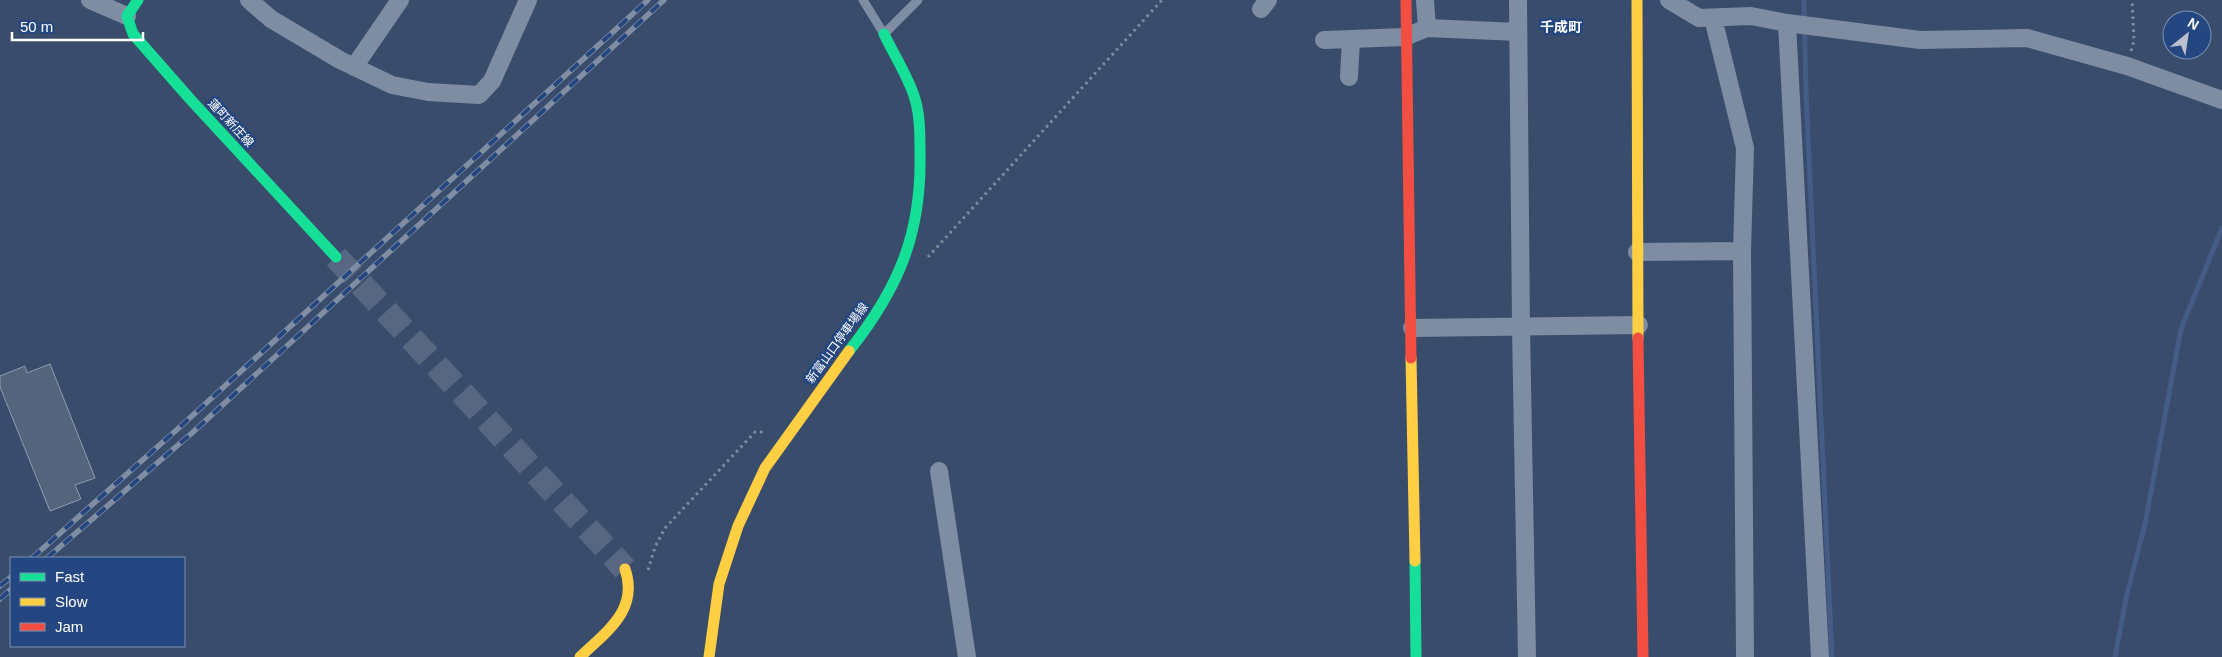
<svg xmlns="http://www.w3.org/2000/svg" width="2222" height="657" viewBox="0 0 2222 657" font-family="Arial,'Noto Sans JP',sans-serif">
	<rect width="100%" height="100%" fill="#394c6c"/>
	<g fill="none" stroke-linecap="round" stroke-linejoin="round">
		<path stroke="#445c86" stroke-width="5" d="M1804 0 1806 93 1832 657
			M2115 657 2127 594 2145 524 2181 329 2222 228"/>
	</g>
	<path fill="#54647d" stroke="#929db0" d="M50 364 95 478 75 485 81 499 50 511 0 387V376L25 366 27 373Z"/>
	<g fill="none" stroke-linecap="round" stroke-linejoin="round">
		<path stroke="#576782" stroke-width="25" stroke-dasharray="25 12" stroke-linecap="butt" d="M336 257 625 569"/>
		<path stroke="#7f8da2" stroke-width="3" stroke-dasharray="2.5 4" stroke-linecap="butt" d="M2131 51 2134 41 2132 0
			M928 257 1162 0
			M648 570 655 547 665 528 755 432H765"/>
		<path stroke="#7f8da2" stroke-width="9" d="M863 0 884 34 918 0"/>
		<path stroke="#7f8da2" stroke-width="18" d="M90 0 127 16
			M249 0 271 19 340 60 392 85 428 92 479 95 492 81 528 0
			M1425 0 1427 28
			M1518 0 1521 327 1527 657
			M1669 0 1699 18 1751 16 1787 23 1920 40 2027 38 2127 66 2222 100
			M1261 9 1268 0
			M1713 18 1745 148 1742 251 1745 657
			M1787 23 1820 657
			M1324 40 1405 37 1427 28 1518 32
			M354 67 400 0
			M1349 77 1351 39
			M1637 252 1742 251
			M1412 328 1639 325
			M939 471 967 657"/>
		<path stroke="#16e098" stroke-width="11" d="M138 0 127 16 133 34 190 99 336 257
			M849 351C899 288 922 233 920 152 920 135 920 115 915 99 910 80 893 53 884 34
			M1415 561 1416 657"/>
		<path stroke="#ffcf43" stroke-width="11" d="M1637 0 1638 338
			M1411 358 1415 561
			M580 657C607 631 639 610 625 569
			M709 657 719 584 738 526 765 468 849 351"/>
		<path stroke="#f24e42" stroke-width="11" d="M1406 0 1411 358
			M1638 338 1643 657"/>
		<g stroke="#808da2" stroke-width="5.5">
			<path id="rail" d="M32 558 181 426 648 0
				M47 558 192 433 664 0
				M0 586 11 577
				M0 599 11 589"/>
		</g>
		<use href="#rail" stroke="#244781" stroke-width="4" stroke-dasharray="11" stroke-linecap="butt"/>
	</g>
	<g text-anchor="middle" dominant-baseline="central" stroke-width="5" stroke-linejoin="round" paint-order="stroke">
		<g font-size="12" fill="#fff" stroke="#244781">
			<text transform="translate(231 123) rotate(47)">蓮町新庄線</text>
			<text transform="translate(837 343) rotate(-54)">新富山口停車場線</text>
		</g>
		<g font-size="14" font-weight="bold" fill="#fff" stroke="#244781">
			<text x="1561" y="27">千成町</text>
		</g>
	</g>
	<rect x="10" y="557" width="175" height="90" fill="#244781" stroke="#7c91b3"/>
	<rect x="20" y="573" width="25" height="8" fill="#16e098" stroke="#7c91b3"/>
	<text x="55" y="582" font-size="15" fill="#ffffff">Fast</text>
	<rect x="20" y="598" width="25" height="8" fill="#ffcf43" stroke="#7c91b3"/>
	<text x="55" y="607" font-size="15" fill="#ffffff">Slow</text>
	<rect x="20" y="623" width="25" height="8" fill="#f24e42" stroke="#7c91b3"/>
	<text x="55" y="632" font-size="15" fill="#ffffff">Jam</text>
	<g transform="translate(2187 35) rotate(30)"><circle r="24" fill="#244781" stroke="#7c91b3"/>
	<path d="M0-4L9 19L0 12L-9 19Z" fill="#bac0cc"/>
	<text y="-8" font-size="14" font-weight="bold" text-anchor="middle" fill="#ffffff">N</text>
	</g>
	<path d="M12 32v8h131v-8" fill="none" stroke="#ffffff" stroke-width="2.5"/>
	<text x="20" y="32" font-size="15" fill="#ffffff" stroke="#244781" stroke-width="4" paint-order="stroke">50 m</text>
</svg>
